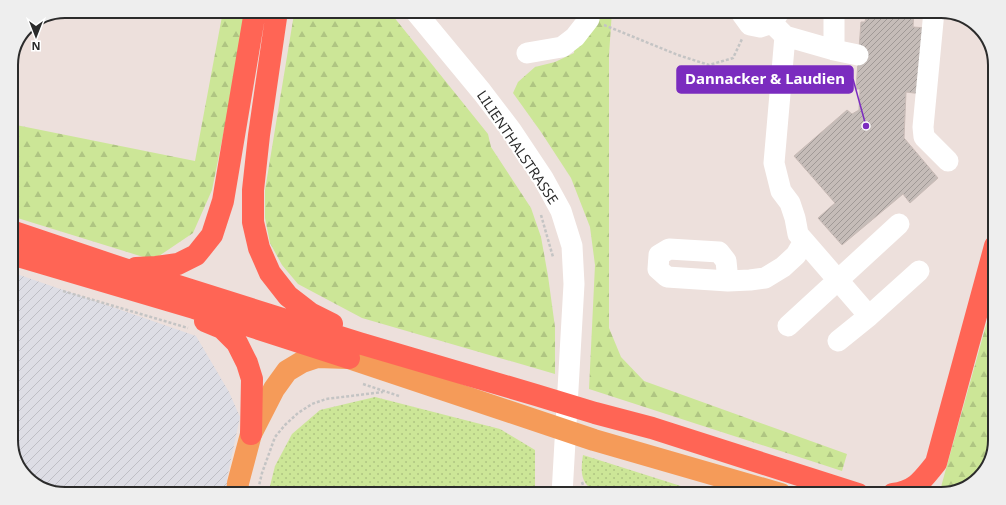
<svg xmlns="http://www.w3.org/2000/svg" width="1006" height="505" viewBox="0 0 1006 505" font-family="'Noto Sans',sans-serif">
	<defs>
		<pattern id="industrial-furrows" width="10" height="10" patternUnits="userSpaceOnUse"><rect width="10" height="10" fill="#dddde5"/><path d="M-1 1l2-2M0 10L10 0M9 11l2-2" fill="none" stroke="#bebec5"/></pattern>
		<pattern id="grass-dots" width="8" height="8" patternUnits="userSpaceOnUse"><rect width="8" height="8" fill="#cce697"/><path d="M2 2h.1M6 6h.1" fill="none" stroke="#afc582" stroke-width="1.8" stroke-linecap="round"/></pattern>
		<pattern id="forest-firs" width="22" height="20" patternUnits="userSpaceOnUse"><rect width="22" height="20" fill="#cce697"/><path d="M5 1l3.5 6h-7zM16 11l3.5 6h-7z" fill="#afc582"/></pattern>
		<pattern id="building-hatch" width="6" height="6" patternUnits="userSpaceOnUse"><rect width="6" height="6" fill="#c5bcb8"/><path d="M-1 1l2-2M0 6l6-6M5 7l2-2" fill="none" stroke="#a09996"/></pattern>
	</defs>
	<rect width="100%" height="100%" fill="#ede0dc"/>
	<path fill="url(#industrial-furrows)" d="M11 272 196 336 229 392 240 417 227 478V494H65L41 489 20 470 11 444Z"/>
	<path fill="url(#grass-dots)" d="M375 397 500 429 535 450V494H268L275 466 292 434 320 410Z
		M583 455 706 494H601C581 486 580 475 583 455Z"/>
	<path fill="url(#forest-firs)" d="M223 11H248L212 190 193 233 153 260 11 216V124L195 161Z
		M296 11H389L488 134 491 147 531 208 541 237 548 276 555 327V374L362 318 298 284 282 265 270 243 265 218V190L294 14Z
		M576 11H612L609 55V328L621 357 644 381 847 454 842 471 589 389 595 265 590 227 571 178 541 132 513 93 518 82 535 67 555 62 574 53Z
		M995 293V440L990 464 971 485 939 494Z"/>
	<path fill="url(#building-hatch)" stroke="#c9bbb6" d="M867 11H914L913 27 927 28 922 94 906 92 904 138 938 178 910 203 903 194 842 245 818 218 835 203 794 156 847 110 852 114 859 110 860 89H856L861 22H865Z"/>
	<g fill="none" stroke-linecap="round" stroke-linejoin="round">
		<path stroke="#c4c4c4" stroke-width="2.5" stroke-dasharray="3 2" stroke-linecap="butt" d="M604 25 678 55 709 65 733 58 742 39
			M541 215 553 257
			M63 291 188 328
			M363 384 399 396
			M582 482 586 494
			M257 494 262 473 275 437 285 425 298 413 312 404 326 399 383 392"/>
		<path stroke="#fff" stroke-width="21" d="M415 11 482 92 511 130 543 178 561 211 572 246 574 284 562 494
			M742 11V14L750 25 760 27 772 23 779 12
			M934 11 923 127 924 137 948 161
			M772 23 785 36 834 50 858 55
			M785 36 774 163 781 191 790 203 795 218 798 234 869 316
			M834 50V11
			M527 53 562 47 575 37 589 19 590 11
			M728 281 726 261 719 252 669 249 659 255 658 269 667 277 728 281 750 280 765 278 783 267 796 255 804 241
			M788 326 899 224
			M838 341 869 316 919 271"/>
		<path stroke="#f59b59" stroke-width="22" d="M237 494 238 483 251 434 274 389 287 371 302 362 317 357 349 358 594 440 781 494"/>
		<path stroke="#ff6555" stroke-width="22" d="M277 11 259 135 253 190V222L259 248 270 273 288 296 310 313 332 324
			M11 231 124 269 359 343 536 395 595 413 652 428 858 494
			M11 254 194 308 349 358
			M136 268 156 267 178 264 196 255 212 235 223 201 255 11
			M205 321 222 328 237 343 247 363 252 379 251 434
			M893 494C916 491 922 480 936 463L995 246"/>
	</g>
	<g text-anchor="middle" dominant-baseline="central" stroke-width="4" stroke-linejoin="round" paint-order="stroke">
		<g font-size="14" fill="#2b2b2b" stroke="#fff">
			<text transform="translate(518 147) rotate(56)">LILIENTHALSTRASSE</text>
		</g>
	</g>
	<path d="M0 0H1006V505H0ZM65 18H941A47 47 0 0 1 988 65V440A47 47 0 0 1 941 487H65A47 47 0 0 1 18 440V65A47 47 0 0 1 65 18Z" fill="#eee" fill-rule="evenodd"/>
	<path fill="none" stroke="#2b2b2b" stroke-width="2" d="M65 18H941A47 47 0 0 1 988 65V440A47 47 0 0 1 941 487H65A47 47 0 0 1 18 440V65A47 47 0 0 1 65 18Z"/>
	<path fill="none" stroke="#7b2cbf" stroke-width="1.5" d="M866 126L853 79"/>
	<circle fill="#7b2cbf" stroke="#fff" stroke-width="1.5" cx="866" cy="126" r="4"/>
	<rect fill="#7b2cbf" stroke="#7b2cbf" stroke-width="1.5" x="677" y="66" width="176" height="27" rx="4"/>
	<g font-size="15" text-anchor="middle" font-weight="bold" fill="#fff">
		<text x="765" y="84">Dannacker &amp; Laudien</text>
	</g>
	<g transform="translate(36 36) rotate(180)" stroke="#ffffff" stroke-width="3" paint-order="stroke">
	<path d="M0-3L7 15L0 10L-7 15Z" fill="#2b2b2b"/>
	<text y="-6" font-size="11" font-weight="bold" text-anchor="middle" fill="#2b2b2b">N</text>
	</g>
</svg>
